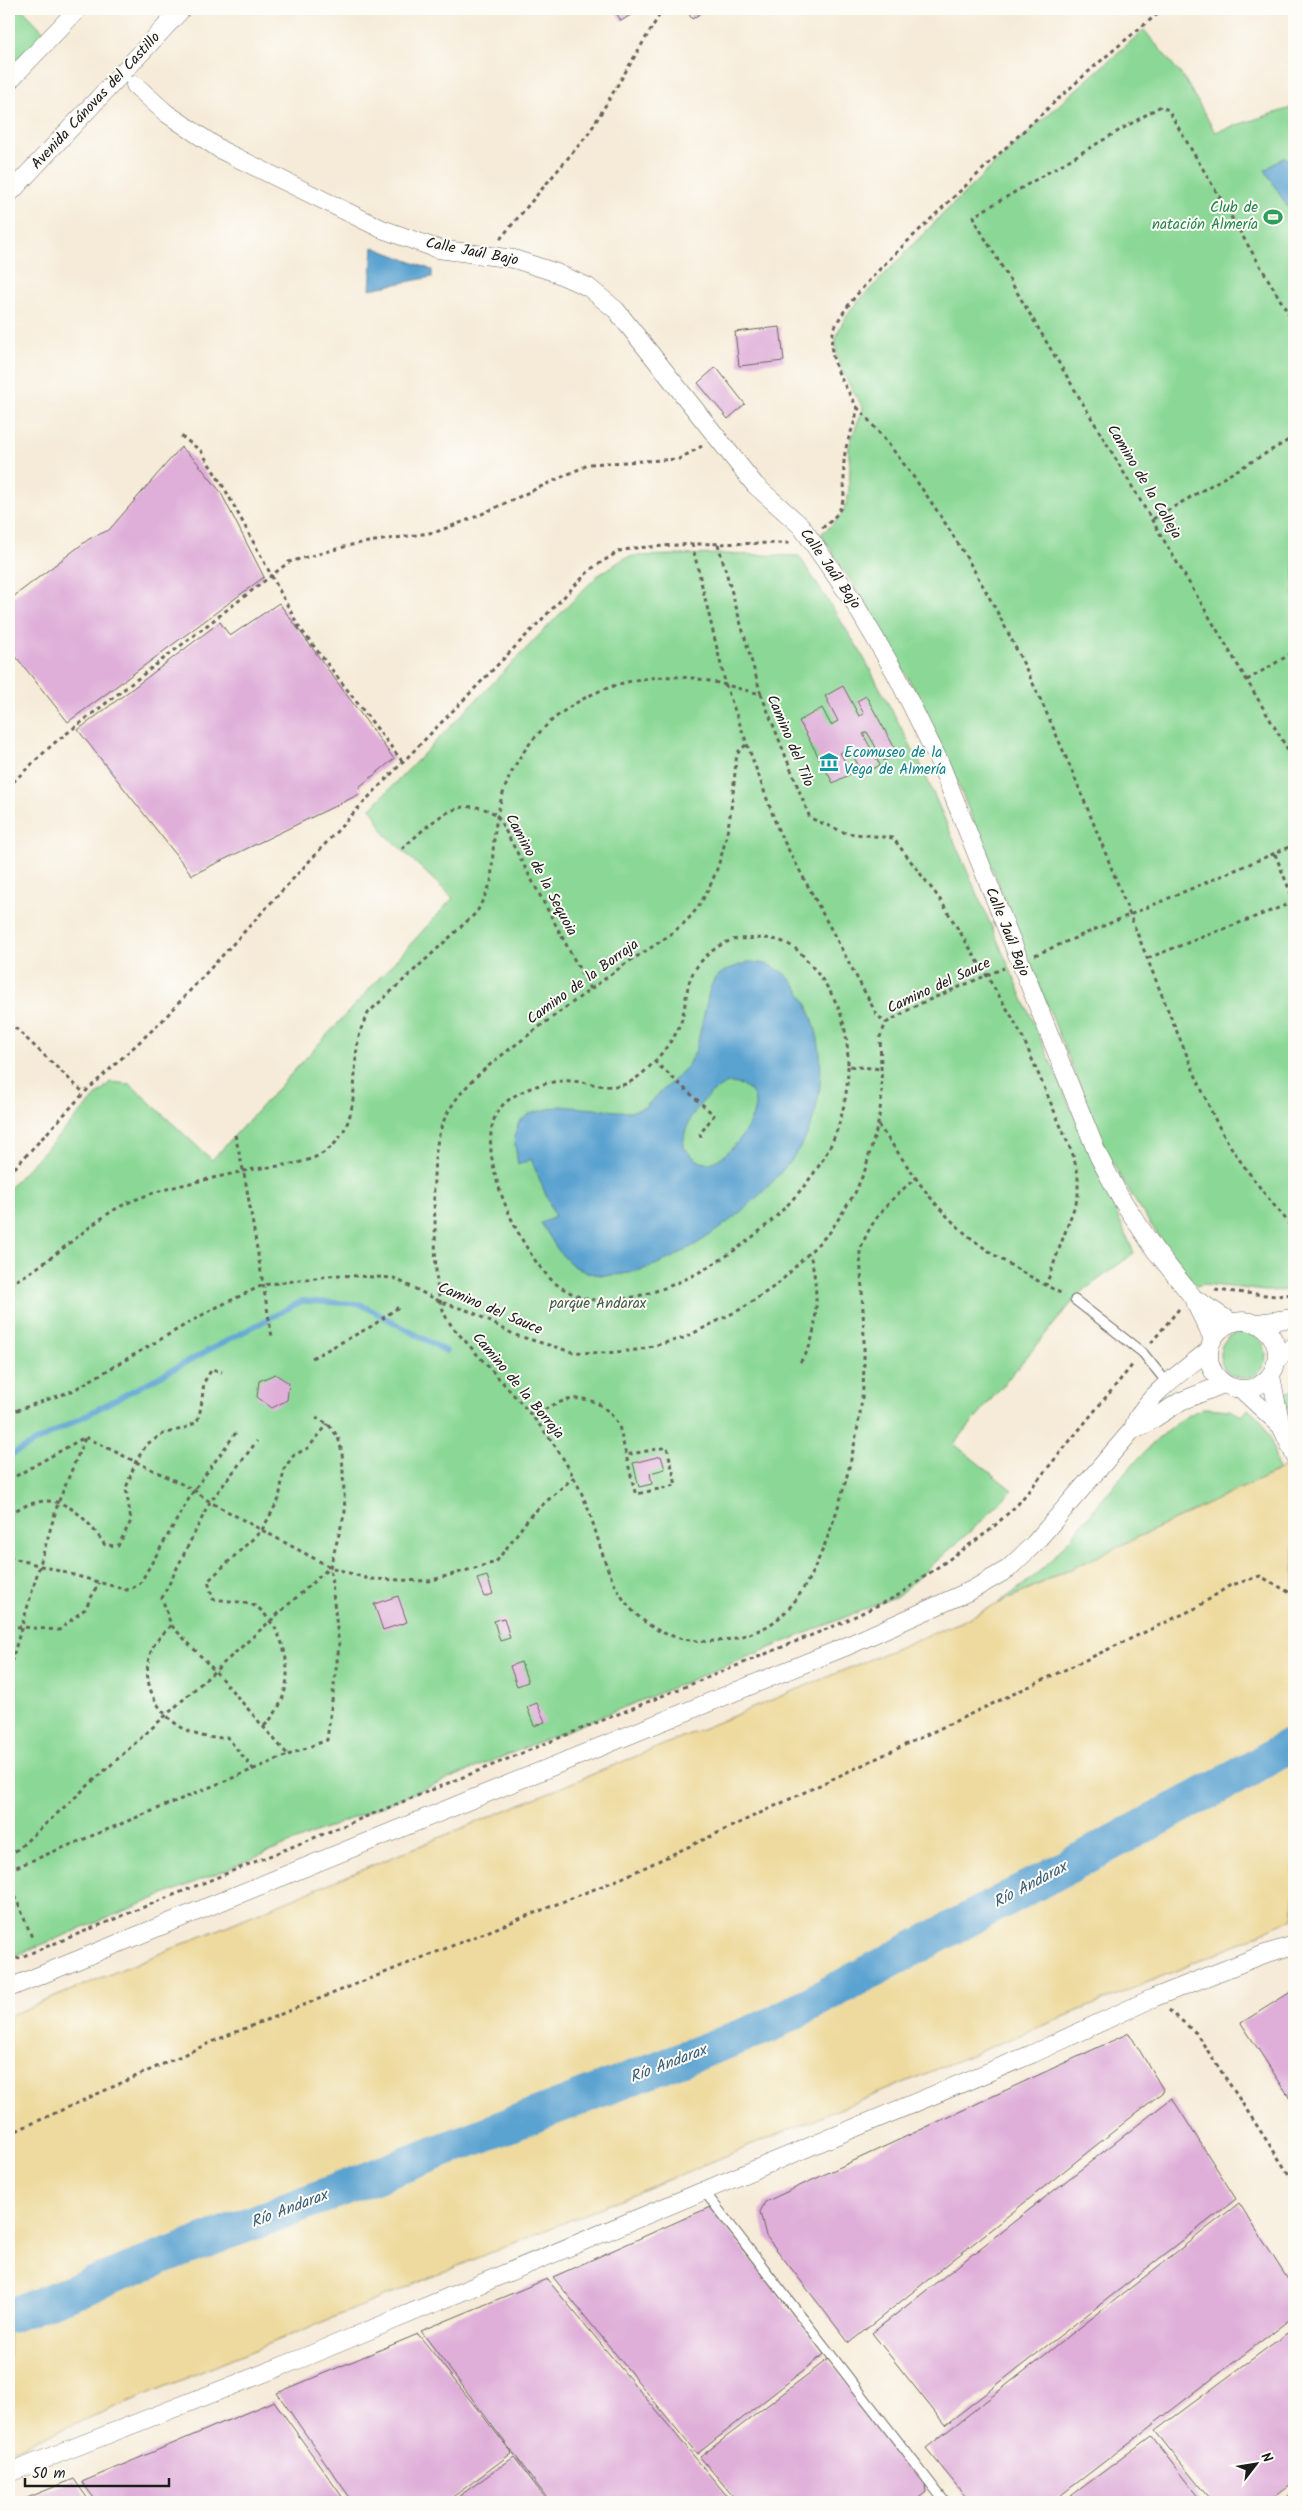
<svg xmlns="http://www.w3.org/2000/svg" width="1303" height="2511" viewBox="0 0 1303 2511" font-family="Kalam,sans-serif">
	<rect width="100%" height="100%" fill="#fdfcf7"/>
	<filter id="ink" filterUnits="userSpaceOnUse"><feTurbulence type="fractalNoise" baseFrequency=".02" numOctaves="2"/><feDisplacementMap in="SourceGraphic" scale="10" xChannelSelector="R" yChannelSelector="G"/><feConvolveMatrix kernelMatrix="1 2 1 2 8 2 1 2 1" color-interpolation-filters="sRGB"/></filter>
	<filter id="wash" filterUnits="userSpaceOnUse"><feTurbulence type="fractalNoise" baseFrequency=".0096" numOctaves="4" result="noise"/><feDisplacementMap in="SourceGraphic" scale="20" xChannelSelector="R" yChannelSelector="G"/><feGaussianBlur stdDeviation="1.12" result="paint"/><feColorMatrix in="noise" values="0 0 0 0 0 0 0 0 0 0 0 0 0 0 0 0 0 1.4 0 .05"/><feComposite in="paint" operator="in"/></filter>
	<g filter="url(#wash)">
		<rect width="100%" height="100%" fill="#f6ebd8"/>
		<path fill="#8bd896" stroke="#547a59" d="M9 9H22L47 35 9 65Z
			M1144 30 1184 78 1215 132 1294 107V1290L1266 1291 1204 1284 1196 1286C1161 1241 1129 1196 1104 1146L953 771 921 702 878 624 821 534C849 513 849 500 850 467 850 461 848 454 849 448 852 434 859 421 863 408 852 389 834 365 836 342 839 315 870 291 887 272 967 186 1055 107 1144 30Z
			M721 554 799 556 860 651 920 763 1134 1253 1083 1291 1069 1306 954 1444 1012 1490 983 1520 897 1596 9 1958V1188L110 1082 130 1084 212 1160 453 898 385 834 371 808 597 576 625 558 634 556Z
			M1220 1355a23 23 0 1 1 46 0a23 23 0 1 1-46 0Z
			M1294 1381V1423L1286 1407 1283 1394 1293 1390Z
			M1206 1408 1230 1410 1242 1416 1248 1409C1270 1422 1273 1448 1278 1471L998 1603C1017 1590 1036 1576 1051 1560 1086 1523 1160 1418 1206 1408Z"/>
		<path fill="#eeda9e" stroke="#857b5d" d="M1294 1461V1918L1192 1964 9 2451V2016L960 1622 1278 1471Z"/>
		<path fill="#5aa2d0" stroke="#3b5f76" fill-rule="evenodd" d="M1284 157 1287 158 1294 168V206L1288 208 1265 170Z
			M373 247 432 270V277L370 289Z
			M748 962C778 962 794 978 807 1005 825 1044 825 1090 809 1130 785 1190 647 1303 579 1269 561 1260 552 1240 541 1223L555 1217 531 1159 518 1165 514 1137 519 1122 529 1114 560 1106 630 1112 645 1107 686 1068 696 1050 710 988 715 978 726 970ZM728 1083C787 1085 734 1159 709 1163 699 1164 690 1155 684 1147 681 1123 706 1092 728 1083Z"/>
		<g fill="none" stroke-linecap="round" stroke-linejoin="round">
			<path stroke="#5aa2d0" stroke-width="5.5" d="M9 1456 302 1301 360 1304 446 1351"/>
			<path stroke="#5aa2d0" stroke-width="35" d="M9 2316 768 2026 1251 1769 1294 1743"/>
		</g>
		<g id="blocks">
			<path fill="#dfafd9" d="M614 9H640L621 21Z
				M686 9H707L692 19Z
				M780 327 784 361 739 366 735 332Z
				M716 367 745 404 728 419 698 383Z
				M181 447 196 461 220 491 264 577 68 722 9 648V600L89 539 109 530Z
				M279 603 394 759 359 787 362 793 192 875 78 730 220 622 230 636Z
				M843 686 859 716 864 714 857 701 866 696 898 754 884 761 867 732 863 734 880 765 863 774 849 748 840 753 852 773 833 783 799 721 822 708 831 725 838 721 825 696Z
				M275 1374 289 1383 287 1400 272 1408 257 1397 259 1381Z
				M661 1456 665 1469 650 1473 652 1484 639 1487 633 1463Z
				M487 1576 493 1594 484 1597 477 1579Z
				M398 1596 407 1622 383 1630 374 1604Z
				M504 1618 510 1638 500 1641 494 1621Z
				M521 1662 528 1682 517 1686 510 1666Z
				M537 1703 545 1722 534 1726 527 1707Z
				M1294 1990V2104L1241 2023Z
				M1129 2033 1164 2091 849 2343 766 2236 760 2212 765 2202Z
				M1172 2098 1236 2199 945 2425 872 2333Z
				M1239 2203 1294 2289V2316L1052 2502H970L926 2448Z
				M710 2207 824 2354 697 2454 553 2277Z
				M547 2279 732 2502H550L421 2331Z
				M1294 2328V2482L1267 2502H1212L1155 2431Z
				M418 2334 512 2453 446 2502H353L277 2393Z
				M828 2359 925 2484 926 2492 914 2502H738L700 2457Z
				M274 2401 346 2502H97L82 2482Z
				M1151 2436 1202 2502H1063Z
				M514 2457 548 2502H451Z
				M74 2479 90 2502H17Z
				M1294 2490V2502H1278Z"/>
		</g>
	</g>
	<g filter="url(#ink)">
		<use href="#blocks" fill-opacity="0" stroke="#68645e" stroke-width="1"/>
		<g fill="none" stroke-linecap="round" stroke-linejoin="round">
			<g stroke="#68645e" stroke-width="11">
				<path id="lane" d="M1075 1300 1143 1353 1168 1384
					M704 2191 945 2502"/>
			</g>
			<g stroke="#68645e" stroke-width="19">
				<path id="street" d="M9 81 78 9
					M135 85 166 113 221 150 382 229 438 249 514 259 554 272 588 287 616 310 755 485 801 526 852 599 896 674 940 763 1098 1155 1120 1197 1155 1250 1192 1296 1212 1337
					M9 194 182 9
					M1192 1297 1231 1322
					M1209 1355a34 34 0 1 1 68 0a34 34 0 1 1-68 0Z
					M1258 1323 1294 1318
					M1278 1358 1294 1346
					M1271 1376 1281 1426 1294 1454
					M1242 1390 1281 1426
					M1133 1429 1144 1425 1181 1401 1224 1384
					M9 1988 845 1647 972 1590 1008 1569 1034 1544 1133 1429C1141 1399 1184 1370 1208 1351
					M9 2473 305 2357 1032 2054 1153 1998 1262 1955 1294 1945"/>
			</g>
			<path stroke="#68645e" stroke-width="3" stroke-dasharray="4 4" stroke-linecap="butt" d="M500 239 589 133 663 9
				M1294 323 1168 110 1161 106 974 216 976 223 1294 760
				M857 407C1037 608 1104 877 1214 1117 1228 1146 1248 1172 1268 1198 1275 1207 1287 1218 1291 1229 1295 1239 1294 1252 1294 1263
				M181 436 201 451 226 491 299 627 402 761
				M1153 519 1294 437
				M822 528C857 503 838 482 846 448 849 434 857 421 857 407 845 385 826 359 833 333 841 301 914 236 939 211 1012 142 1084 71 1164 9
				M692 544 726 686 779 832 877 1015 886 1023
				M718 544 761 694
				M1247 680 1294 652
				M746 745 739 751 736 760C732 811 726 869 695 911 678 933 648 949 625 964 595 986 565 1008 535 1030 502 1056 464 1079 445 1118 432 1144 433 1191 435 1220 436 1251 433 1287 445 1315 451 1328 466 1341 475 1352 500 1380 526 1407 548 1436 564 1458 577 1481 587 1506 604 1551 608 1600 654 1628 677 1641 705 1644 731 1639 749 1635 767 1629 781 1616 826 1578 859 1445 863 1387 866 1342 862 1297 860 1252 869 1220 892 1198 917 1177
				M9 789 13 782 53 744 289 562 355 544 436 532 473 518 590 464 679 459 702 446
				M402 849C430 824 458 791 497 815L590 989
				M1275 854 1294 901
				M1035 955 1294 845
				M1148 958 1294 902
				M1294 987 1291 1023 1294 1032
				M9 1022 84 1093
				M654 1061 714 1115 700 1134 702 1141
				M848 1066C848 1094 841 1128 826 1154 791 1216 714 1275 646 1294 622 1300 596 1305 573 1294 563 1289 553 1283 546 1274 518 1244 469 1145 501 1107 515 1091 543 1082 563 1081 587 1079 613 1095 635 1079 649 1070 673 1042 679 1027 685 1014 685 997 689 983 694 964 714 946 732 940 741 938 751 939 761 938 778 938 794 944 805 958 836 994 848 1018 848 1066L882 1069
				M878 1125C902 1156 922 1192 950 1219 982 1252 1024 1273 1064 1295
				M235 1135 245 1178 272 1337
				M9 1174 84 1093 161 1022 362 804 591 569 619 551 635 548 692 544 792 543
				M9 1284C45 1267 75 1236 108 1214 121 1204 151 1193 167 1189 192 1182 219 1177 244 1171 275 1164 314 1168 336 1142 367 1106 344 1051 369 1012L477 912 491 883C493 858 493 832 499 808 518 725 597 673 680 677 707 678 734 688 761 694L810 818 846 833 893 838 939 898 1012 1017 1023 1038 1073 1155 1078 1174V1197L1046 1285
				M1215 1290 1276 1296 1294 1294
				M1151 1343 1179 1309
				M312 1358 372 1326 400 1306
				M800 1362C821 1340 818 1281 810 1255
				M9 1413 72 1391 209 1311 263 1285 337 1275 394 1278 441 1302 472 1312 515 1335 572 1352 606 1353 637 1350 684 1338 743 1308 779 1283 830 1232 855 1193 865 1170 878 1124 882 1095 880 1037 886 1023 917 1005 1004 968
				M538 1414C568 1393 599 1391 619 1426L635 1492 637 1494 676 1485 667 1447 626 1455
				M9 1480 85 1437 194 1490 210 1502 330 1567 369 1579 429 1581 496 1562 531 1515 574 1477
				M9 1513C17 1510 25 1505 34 1503 66 1493 89 1522 105 1545L118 1546 131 1521 126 1488 136 1461 147 1444 163 1434 185 1428 197 1422 201 1408 204 1382 212 1369 222 1372
				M9 1557 127 1590 139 1585 194 1490 238 1430
				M9 1626 59 1630 85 1609 99 1583
				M9 1670 58 1503 85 1438
				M264 1726C292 1700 293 1660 275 1628 270 1621 262 1609 255 1606 242 1601 226 1601 213 1599L208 1581 262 1530 279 1499 284 1469 294 1455 308 1448 328 1424
				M288 1755 327 1740 339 1646 330 1567
				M254 1770 227 1737C181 1745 132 1696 152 1649 155 1641 165 1632 171 1625L162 1598 210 1502 257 1441
				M9 1857 330 1567 345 1512 342 1452 338 1437 328 1424 316 1418
				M9 1870 288 1755 214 1670 171 1625
				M9 1881 33 1940
				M9 1962 839 1624 897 1596 989 1531 1018 1504 1134 1363
				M1169 2010 1196 2033 1294 2182
				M9 2134 216 2040 622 1878 1196 1608 1229 1586 1260 1576 1294 1595"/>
			<use href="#lane" stroke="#fff" stroke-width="9"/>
			<use href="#street" stroke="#fff" stroke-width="18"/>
		</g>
	</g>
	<defs>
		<g id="stadium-bare" transform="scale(1.5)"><path d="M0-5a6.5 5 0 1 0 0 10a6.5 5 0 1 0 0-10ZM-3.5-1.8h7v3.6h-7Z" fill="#2e9e5b" stroke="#fdfcf7" stroke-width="2.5" paint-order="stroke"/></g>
		<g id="museum-bare" transform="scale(1.5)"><path d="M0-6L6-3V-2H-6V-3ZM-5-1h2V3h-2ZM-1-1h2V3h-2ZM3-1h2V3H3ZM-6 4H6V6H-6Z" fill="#0f9aa8" stroke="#fdfcf7" stroke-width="2.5" paint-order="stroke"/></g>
	</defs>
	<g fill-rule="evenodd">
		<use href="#stadium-bare" x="1273" y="217"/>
		<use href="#museum-bare" x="829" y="762"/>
	</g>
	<g text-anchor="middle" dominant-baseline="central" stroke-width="4" stroke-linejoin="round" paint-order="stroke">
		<g font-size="15" fill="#1c1c1c" stroke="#fdfcf7">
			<text transform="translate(96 101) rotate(-47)">Avenida Cánovas del Castillo</text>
			<text transform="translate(472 252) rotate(11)">Calle Jaúl Bajo</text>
			<text transform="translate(1144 482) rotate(59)">Camino de la Colleja</text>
			<text transform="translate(830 569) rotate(55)">Calle Jaúl Bajo</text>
			<text transform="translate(790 741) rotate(67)">Camino del Tilo</text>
			<text transform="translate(541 875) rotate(62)">Camino de la Sequoia</text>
			<text transform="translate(1007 932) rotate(68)">Calle Jaúl Bajo</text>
			<text transform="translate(583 982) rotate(-36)">Camino de la Borraja</text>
			<text transform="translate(939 986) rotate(-25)">Camino del Sauce</text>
			<text transform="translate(490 1309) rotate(23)">Camino del Sauce</text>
			<text transform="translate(518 1386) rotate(50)">Camino de la Borraja</text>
		</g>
		<g font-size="15" fill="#27864d" stroke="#fdfcf7" text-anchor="end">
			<text x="1258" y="208">Club de<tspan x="1258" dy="17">natación Almería</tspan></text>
		</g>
		<g font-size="15" fill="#0d838f" stroke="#fdfcf7" text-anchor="start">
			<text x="844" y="753">Ecomuseo de la<tspan x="844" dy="17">Vega de Almería</tspan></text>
		</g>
		<g font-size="15" fill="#435e47" stroke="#fdfcf7">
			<text x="598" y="1304">parque Andarax</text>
		</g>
		<g font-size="16" font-style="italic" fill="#3b5f76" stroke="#fdfcf7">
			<text transform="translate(1030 1885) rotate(-28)">Río Andarax</text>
			<text transform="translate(668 2064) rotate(-21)">Río Andarax</text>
			<text transform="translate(289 2209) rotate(-21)">Río Andarax</text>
		</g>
	</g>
	<rect width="1303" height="2511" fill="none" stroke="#fdfcf7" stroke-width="30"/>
	<g transform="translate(1256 2464) rotate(59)" stroke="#fdfcf7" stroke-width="4" paint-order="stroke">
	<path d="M0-4L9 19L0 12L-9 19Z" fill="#1c1c1c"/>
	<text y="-8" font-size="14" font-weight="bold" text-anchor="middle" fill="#1c1c1c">N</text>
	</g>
	<path d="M25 2478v8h144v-8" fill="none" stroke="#1c1c1c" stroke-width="2.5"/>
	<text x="32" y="2478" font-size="15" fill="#1c1c1c" stroke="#fdfcf7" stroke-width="4" paint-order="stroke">50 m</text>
</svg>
